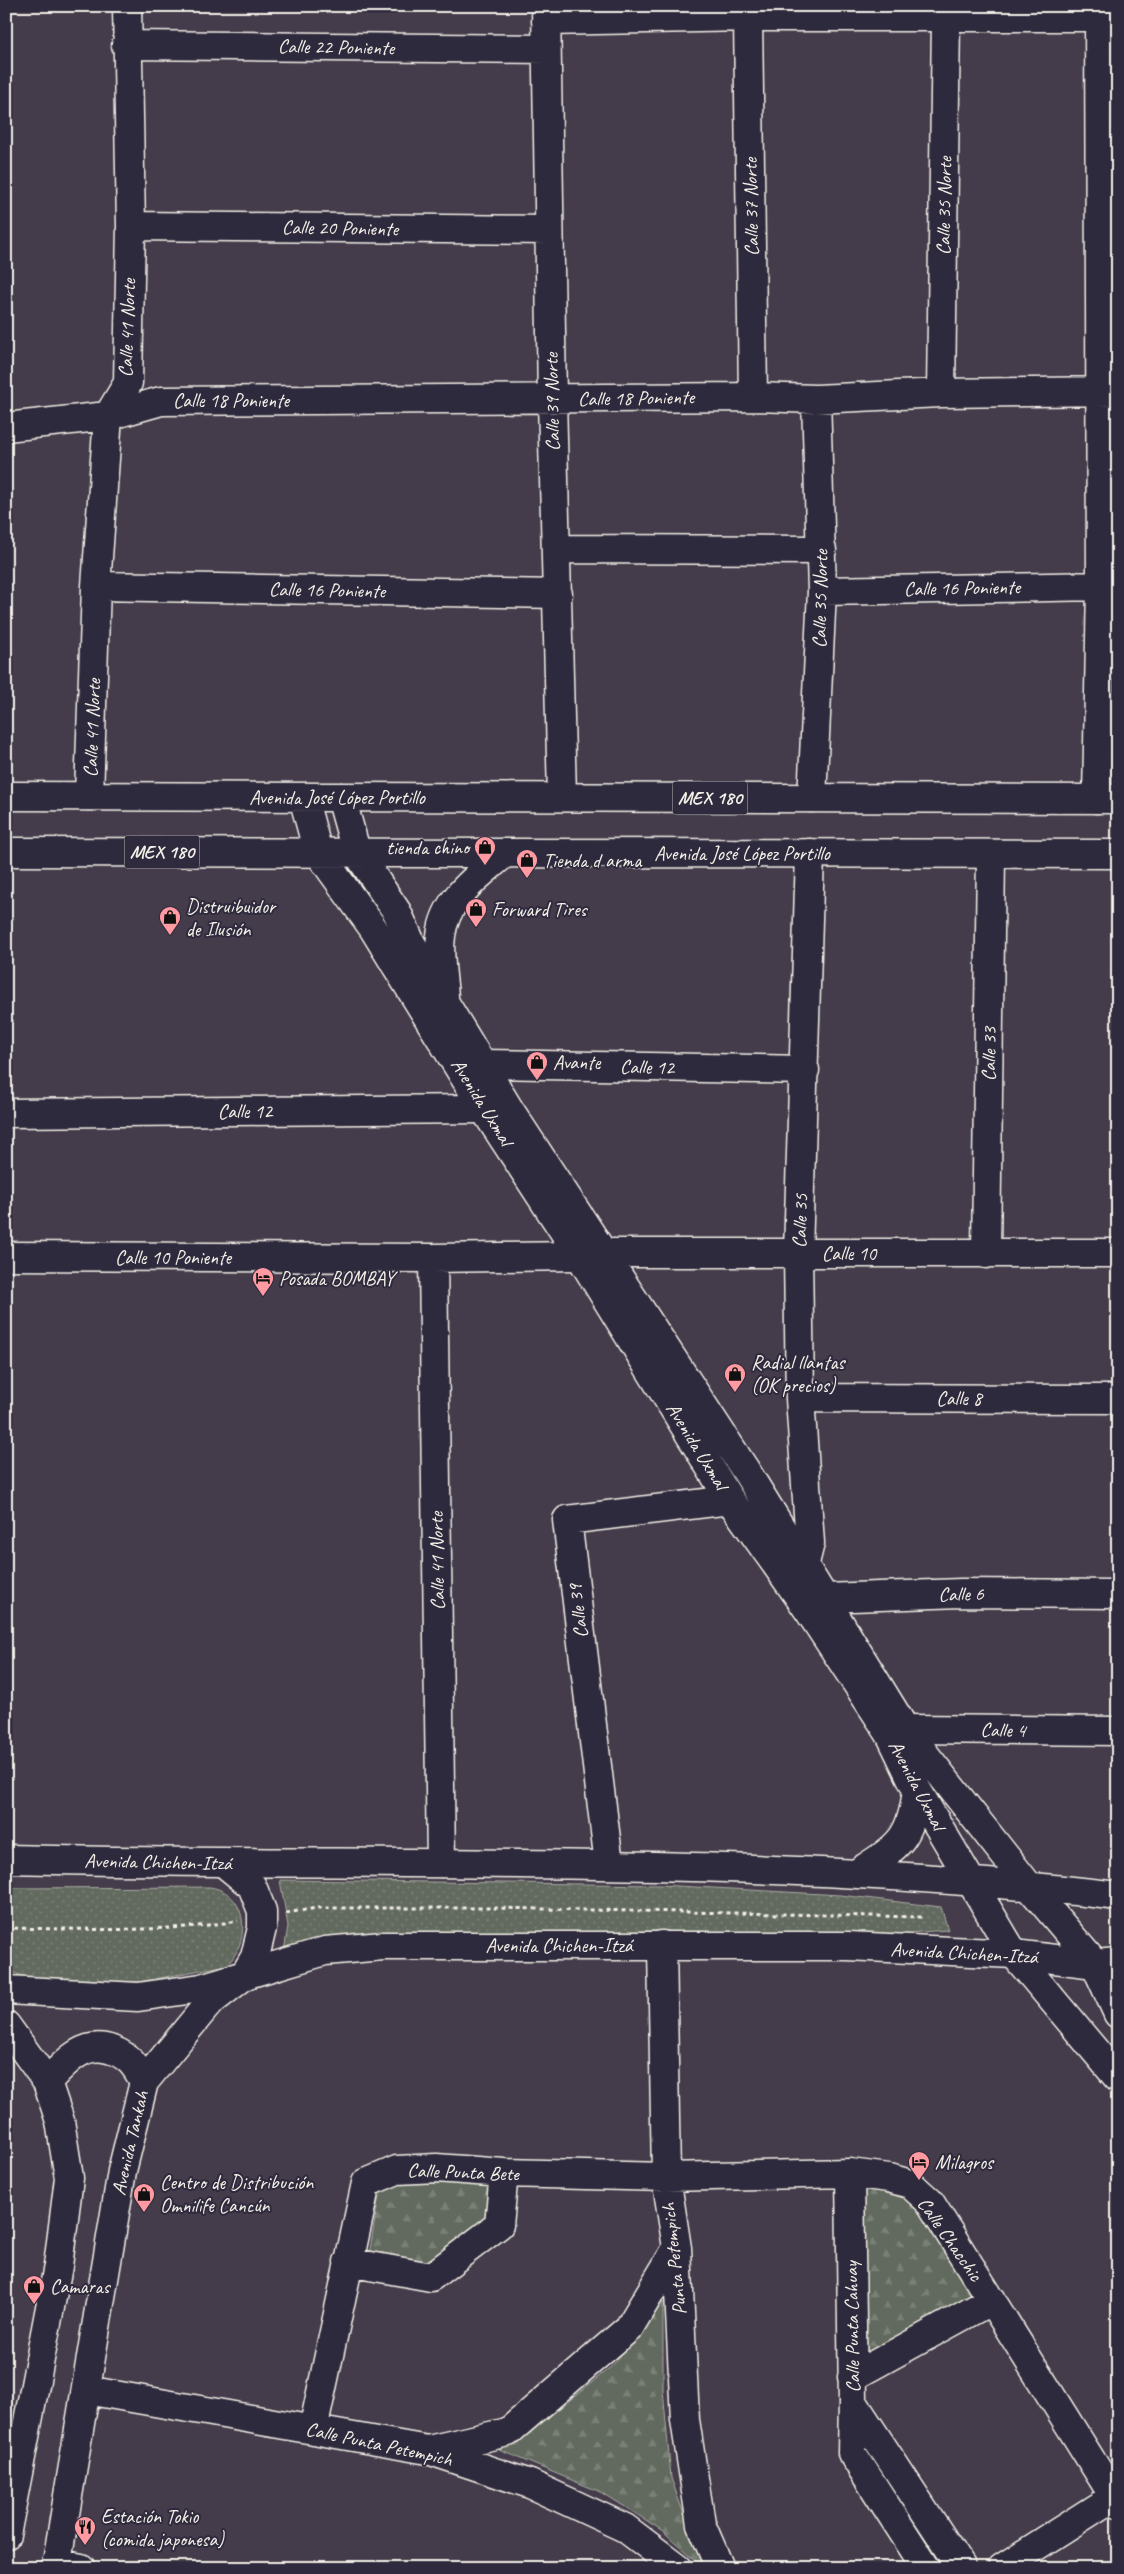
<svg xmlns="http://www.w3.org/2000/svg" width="1124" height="2574" viewBox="0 0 1124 2574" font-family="Caveat,sans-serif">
	<defs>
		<pattern id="grass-dots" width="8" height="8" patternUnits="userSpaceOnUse" patternTransform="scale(1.25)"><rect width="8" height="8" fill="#626a5e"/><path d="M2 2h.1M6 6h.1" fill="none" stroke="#798075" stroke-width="1.8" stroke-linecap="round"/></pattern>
		<pattern id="forest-firs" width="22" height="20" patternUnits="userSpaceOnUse" patternTransform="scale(1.25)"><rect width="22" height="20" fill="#626a5e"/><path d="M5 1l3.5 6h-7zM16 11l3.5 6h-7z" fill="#798075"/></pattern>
	</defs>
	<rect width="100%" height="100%" fill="#443b4b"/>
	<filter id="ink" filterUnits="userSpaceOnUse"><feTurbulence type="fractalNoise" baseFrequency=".02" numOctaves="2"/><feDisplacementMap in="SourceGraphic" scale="10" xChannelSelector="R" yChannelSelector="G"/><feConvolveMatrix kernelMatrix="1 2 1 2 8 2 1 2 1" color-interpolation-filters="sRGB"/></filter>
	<g filter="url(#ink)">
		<path fill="url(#grass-dots)" stroke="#abaea3" d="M280 1880 659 1885 840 1895 941 1907 948 1930 851 1937 657 1931 421 1935 284 1951 288 1926Z
			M210 1887C249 1893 251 1941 227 1965L139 1982 87 1983 31 1979 6 1970V1891L11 1888Z"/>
		<path fill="url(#forest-firs)" stroke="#abaea3" d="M862 2181 898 2186 925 2207 977 2300 863 2356Z
			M381 2183H494L492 2214 432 2268 369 2255Z
			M663 2302V2389L671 2478 703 2568 663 2531 603 2493 499 2450 528 2434 613 2365Z"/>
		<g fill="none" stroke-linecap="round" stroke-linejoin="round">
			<g stroke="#f4f1e8" stroke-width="31">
				<path id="minor" d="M546 6 552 399 562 797
					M748 17 753 397
					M546 21 748 17H1116
					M126 45 546 49
					M131 226 549 230
					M941 393 946 18
					M6 427 108 416 161 401 753 397 816 399 941 393 1118 391
					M556 549 822 550
					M96 586 558 594
					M822 591 1101 586
					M89 796 96 586 108 416 128 383 131 226 127 6
					M812 798 822 591 816 399
					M1097 799 1101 586 1099 6
					M460 1066 483 1064 805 1070
					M6 1113 484 1109
					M986 1254 991 854
					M6 1256 433 1258 580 1256 604 1253H1118
					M433 1258 441 1863
					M800 1398 1118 1399
					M786 1573 805 1563 810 1543 800 1398 798 1253 810 853
					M807 1608 825 1598 961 1593 1118 1594
					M890 1734 905 1729 1118 1731
					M609 1864 567 1520 730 1500
					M662 1945 666 2177 677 2248 685 2420 701 2524 720 2568
					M6 2025 47 2082 60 2121 69 2178 58 2266 6 2535
					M47 2082C64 2064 84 2039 112 2050 129 2056 136 2066 144 2082
					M850 2173 853 2402 852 2453 926 2568
					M348 2262 431 2277 499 2225 504 2173
					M852 2377 992 2300
					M86 2390 428 2450 530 2484 625 2528 678 2568
					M853 2402 962 2568
					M313 2430 366 2183 397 2170 436 2168 504 2173 666 2177 850 2173 889 2178 910 2184 930 2202 1118 2503
					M428 2450 508 2432 629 2328 677 2248
					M56 2563 81 2568
					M56 2568 122 2171 144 2082 209 2003 244 1976 255 1957 262 1928V1911L252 1886 224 1863
					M1002 2568 1118 2494"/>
			</g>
			<g stroke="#f4f1e8" stroke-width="31">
				<path id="major" d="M6 796 1118 799
					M303 797 318 852 373 928 484 1109 580 1256 730 1500 807 1608 890 1734 917 1790 1014 1954 1118 2078
					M341 797 356 851 397 912 411 943 445 1003 509 1109 746 1471 905 1729 1028 1885 1095 1964 1118 2014
					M6 852 1118 854
					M444 997C443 978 438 955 441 936 445 898 479 876 505 853
					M6 1859C377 1868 749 1852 1118 1896
					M857 1873C897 1847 911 1841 917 1790
					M6 1990 138 1997 201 1988 325 1951 383 1946H847L1014 1954 1095 1964 1118 1962"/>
			</g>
			<path stroke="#f4f1e8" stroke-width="3" stroke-dasharray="4 4" stroke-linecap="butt" d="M286 1913 317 1908H494L923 1917
				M6 1928C83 1929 162 1933 238 1921"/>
			<use href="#minor" stroke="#2f2a3d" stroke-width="28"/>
			<use href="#major" stroke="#2f2a3d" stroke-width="28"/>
		</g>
	</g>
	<defs>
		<g id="shop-pin" transform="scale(1.125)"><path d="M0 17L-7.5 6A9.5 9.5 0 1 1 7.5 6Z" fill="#ff9aa2" stroke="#2f2a3d"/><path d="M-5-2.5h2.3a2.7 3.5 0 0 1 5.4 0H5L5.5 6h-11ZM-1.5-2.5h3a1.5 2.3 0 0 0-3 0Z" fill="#111"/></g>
		<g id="hotel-pin" transform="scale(1.125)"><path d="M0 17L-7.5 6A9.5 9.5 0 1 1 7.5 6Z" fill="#ff9aa2" stroke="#2f2a3d"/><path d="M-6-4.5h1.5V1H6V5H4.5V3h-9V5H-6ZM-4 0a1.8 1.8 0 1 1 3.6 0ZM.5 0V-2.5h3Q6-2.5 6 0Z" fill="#111"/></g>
		<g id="restaurant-pin" transform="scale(1.125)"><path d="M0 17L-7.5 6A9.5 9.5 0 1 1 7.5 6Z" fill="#ff9aa2" stroke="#2f2a3d"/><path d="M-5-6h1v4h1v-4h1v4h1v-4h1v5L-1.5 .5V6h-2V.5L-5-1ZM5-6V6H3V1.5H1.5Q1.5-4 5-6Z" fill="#111"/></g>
	</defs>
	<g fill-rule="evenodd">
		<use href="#shop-pin" x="485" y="847"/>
		<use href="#shop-pin" x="527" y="860"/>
		<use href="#shop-pin" x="476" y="909"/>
		<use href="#shop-pin" x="170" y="917"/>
		<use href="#shop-pin" x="537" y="1062"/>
		<use href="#hotel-pin" x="263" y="1278"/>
		<use href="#shop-pin" x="735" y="1374"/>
		<use href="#hotel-pin" x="919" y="2162"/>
		<use href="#shop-pin" x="144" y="2194"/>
		<use href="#shop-pin" x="34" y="2286"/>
		<use href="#restaurant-pin" x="85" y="2527"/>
	</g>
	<g text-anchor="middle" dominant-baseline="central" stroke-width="4" stroke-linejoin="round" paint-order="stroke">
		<g fill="#2f2a3d" stroke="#b9b5b5" stroke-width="1">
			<rect x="672.5" y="781.5" width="75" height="33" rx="4"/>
			<rect x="124.5" y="835.5" width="75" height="33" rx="4"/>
		</g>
		<g font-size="19" font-weight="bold" fill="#f4f1e8">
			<text x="710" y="798">MEX 180</text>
			<text x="162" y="852">MEX 180</text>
		</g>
		<g font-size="20" fill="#f4f1e8" stroke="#2f2a3d">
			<text transform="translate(336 47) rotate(1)">Calle 22 Poniente</text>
			<text transform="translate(944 206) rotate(-89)">Calle 35 Norte</text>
			<text transform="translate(751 207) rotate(-91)">Calle 37 Norte</text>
			<text transform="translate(340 228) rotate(1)">Calle 20 Poniente</text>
			<text transform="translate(127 328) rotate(-88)">Calle 41 Norte</text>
			<text transform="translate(636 398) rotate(-1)">Calle 18 Poniente</text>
			<text x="231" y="400">Calle 18 Poniente</text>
			<text transform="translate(552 402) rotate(-91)">Calle 39 Norte</text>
			<text transform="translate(962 588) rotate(-1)">Calle 16 Poniente</text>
			<text transform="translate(327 590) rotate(1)">Calle 16 Poniente</text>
			<text transform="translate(820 599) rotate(-89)">Calle 35 Norte</text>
			<text transform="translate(92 728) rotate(-88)">Calle 41 Norte</text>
			<text x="337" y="797">Avenida José López Portillo</text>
			<text x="742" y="853">Avenida José López Portillo</text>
			<text transform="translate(989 1054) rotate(-89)">Calle 33</text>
			<text transform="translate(647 1067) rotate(1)">Calle 12</text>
			<text transform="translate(482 1102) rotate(58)">Avenida Uxmal</text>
			<text x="245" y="1111">Calle 12</text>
			<text transform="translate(800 1221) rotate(-88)">Calle 35</text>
			<text x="849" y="1253">Calle 10</text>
			<text x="173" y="1257">Calle 10 Poniente</text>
			<text x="959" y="1398">Calle 8</text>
			<text transform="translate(697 1446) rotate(58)">Avenida Uxmal</text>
			<text transform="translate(437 1561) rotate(-91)">Calle 41 Norte</text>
			<text transform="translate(961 1594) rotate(-1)">Calle 6</text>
			<text transform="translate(578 1611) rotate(-97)">Calle 39</text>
			<text transform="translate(1003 1730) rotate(1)">Calle 4</text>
			<text transform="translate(917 1785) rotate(62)">Avenida Uxmal</text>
			<text transform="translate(158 1862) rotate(1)">Avenida Chichen-Itzá</text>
			<text x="559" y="1945">Avenida Chichen-Itzá</text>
			<text transform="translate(964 1953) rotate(3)">Avenida Chichen-Itzá</text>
			<text transform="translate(130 2143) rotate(-77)">Avenida Tankah</text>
			<text transform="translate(463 2172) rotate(2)">Calle Punta Bete</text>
			<text transform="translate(950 2239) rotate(55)">Calle Chacchic</text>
			<text transform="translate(674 2259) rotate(-96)">Punta Petempich</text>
			<text transform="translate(852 2327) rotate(-91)">Calle Punta Cahuay</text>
			<text transform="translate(379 2444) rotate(12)">Calle Punta Petempich</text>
		</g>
		<g font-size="20" fill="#f4f1e8" stroke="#2f2a3d" text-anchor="start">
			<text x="469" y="847" text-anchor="end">tienda chino</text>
			<text x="543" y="860">Tienda d arma</text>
			<text x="186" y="906">Distruibuidor<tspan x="186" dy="23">de Ilusión</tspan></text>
			<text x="492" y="909">Forward Tires</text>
			<text x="553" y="1062">Avante</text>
			<text x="279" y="1278">Posada BOMBAY</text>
			<text x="751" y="1362">Radial llantas<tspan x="751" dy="23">(OK precios)</tspan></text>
			<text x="935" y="2162">Milagros</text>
			<text x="160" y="2182">Centro de Distribución<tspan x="160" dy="23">Omnilife Cancún</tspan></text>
			<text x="50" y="2286">Camaras</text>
			<text x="101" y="2516">Estación Tokio<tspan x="101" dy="23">(comida japonesa)</tspan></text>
		</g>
	</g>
	<rect width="1124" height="2574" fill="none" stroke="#2f2a3d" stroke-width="25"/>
	<rect x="12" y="12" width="1099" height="2549" fill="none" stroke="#f4f1e8" stroke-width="2" filter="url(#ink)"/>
</svg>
